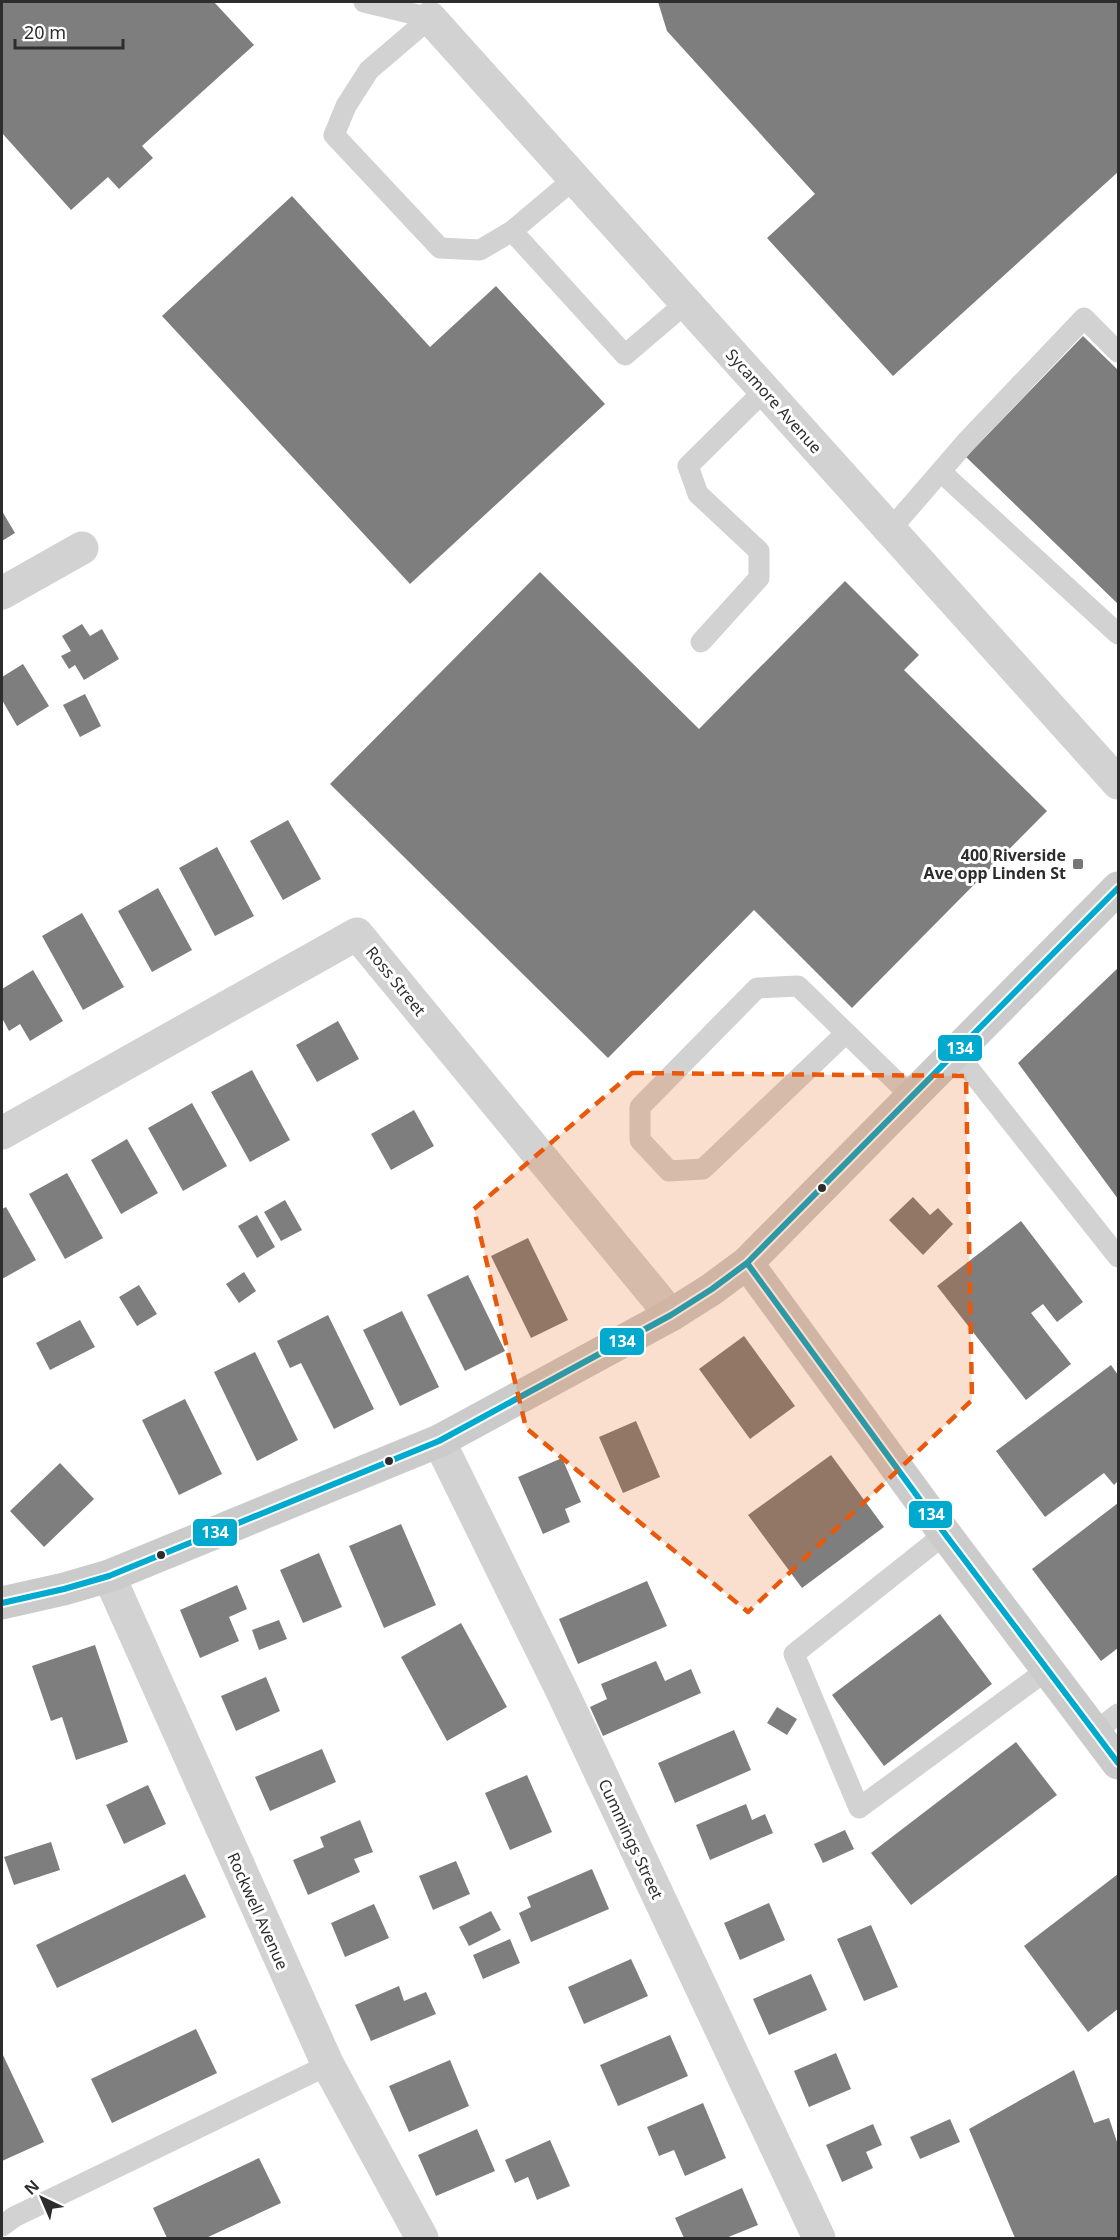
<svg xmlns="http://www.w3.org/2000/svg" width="1120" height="2240" viewBox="0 0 1120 2240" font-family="'Noto Sans',sans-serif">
	<rect width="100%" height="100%" fill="#fff"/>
	<path fill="#7e7e7e" d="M2 2H214L254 45 142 146 153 158 119 189 108 177 71 210 2 133Z
		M658 2H1118V172L893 376 767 238 815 194 667 31Z
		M292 196 430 347 496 286 605 404 410 584 162 316Z
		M1083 336 1118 370V604L966 457Z
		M2 511 15 533 2 541Z
		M540 572 699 729 845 581 919 655 904 670 1047 811 852 1008 754 910 608 1058 330 784Z
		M82 624 90 636 102 629 119 659 84 680 75 665 69 669 61 656 71 651 62 636Z
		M23 664 49 706 17 726 2 700V677Z
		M85 694 101 726 80 737 63 705Z
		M288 820 321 879 283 900 250 841Z
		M217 847 254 916 215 936 179 868Z
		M158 888 192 950 152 972 118 911Z
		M82 913 124 987 83 1010 42 936Z
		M1118 968V1199L1018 1063Z
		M33 970 63 1021 30 1041 20 1024 9 1031 2 1018V989Z
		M338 1021 359 1059 317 1082 296 1045Z
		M252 1070 290 1140 250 1162 211 1092Z
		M192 1103 227 1166 183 1191 148 1128Z
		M414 1110 434 1146 391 1170 371 1134Z
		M127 1139 158 1193 121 1214 91 1160Z
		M67 1173 103 1238 65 1259 29 1194Z
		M913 1197 930 1215 938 1208 953 1224 923 1255 889 1220Z
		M285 1200 302 1230 281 1241 264 1212Z
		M6 1207 36 1260 2 1279V1209Z
		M257 1215 275 1247 257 1258 238 1226Z
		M1021 1221 1083 1302 1057 1322 1043 1304 1031 1313 1071 1364 1026 1400 937 1286Z
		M528 1238 568 1320 531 1338 491 1256Z
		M244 1272 256 1291 239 1303 226 1284Z
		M468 1275 505 1351 465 1371 427 1295Z
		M139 1285 157 1314 137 1326 119 1297Z
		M402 1311 439 1387 400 1406 363 1330Z
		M328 1315 374 1409 334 1429 301 1363 290 1368 277 1341Z
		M80 1320 95 1347 50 1370 36 1343Z
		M744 1336 795 1406 750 1439 699 1369Z
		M255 1352 298 1440 257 1461 214 1372Z
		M1111 1365 1118 1375V1481L1114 1485 1104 1473 1045 1517 996 1451Z
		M185 1399 222 1474 179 1495 142 1420Z
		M636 1421 660 1477 623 1493 599 1437Z
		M831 1455 884 1527 802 1588 748 1515Z
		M562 1458 581 1502 565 1509 570 1522 543 1534 518 1477Z
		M60 1463 94 1499 44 1547 10 1511Z
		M1118 1503V1648L1101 1661 1032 1569Z
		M401 1524 436 1605 384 1628 349 1546Z
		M319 1553 342 1607 303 1623 280 1570Z
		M647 1581 667 1626 578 1664 559 1619Z
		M237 1585 247 1609 229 1617 239 1641 200 1658 180 1610Z
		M940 1614 992 1684 884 1766 832 1695Z
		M279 1620 287 1639 259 1650 252 1630Z
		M461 1623 507 1707 447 1741 401 1657Z
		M95 1645 128 1742 76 1760 62 1717 51 1721 32 1666Z
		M656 1661 665 1681 691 1669 701 1693 603 1736 590 1707 607 1699 601 1684Z
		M266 1677 280 1711 236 1731 221 1696Z
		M777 1707 797 1719 787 1735 767 1723Z
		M734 1730 751 1770 675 1803 658 1763Z
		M1016 1742 1057 1795 911 1905 871 1853Z
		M322 1749 336 1782 270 1811 255 1777Z
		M527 1775 552 1832 510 1850 485 1793Z
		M148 1785 166 1824 124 1844 106 1805Z
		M746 1804 752 1820 765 1814 773 1833 710 1860 696 1825Z
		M360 1820 373 1852 354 1859 360 1872 308 1895 293 1860 324 1847 320 1837Z
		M845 1830 854 1849 823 1863 814 1844Z
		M51 1842 60 1870 14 1885 4 1857Z
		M456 1861 470 1894 433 1910 419 1876Z
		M592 1869 609 1909 531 1942 519 1913 531 1907 527 1897Z
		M185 1874 206 1917 57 1988 36 1945Z
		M1118 1874V2009L1088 2032 1024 1946Z
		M769 1903 785 1940 740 1960 724 1923Z
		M374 1904 389 1938 345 1957 331 1923Z
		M491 1911 501 1930 469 1946 459 1927Z
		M871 1925 898 1987 864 2001 837 1939Z
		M510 1939 520 1963 483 1979 473 1955Z
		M631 1959 648 1996 584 2024 568 1987Z
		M811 1974 827 2010 769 2035 753 1999Z
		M399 1986 404 2001 426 1992 436 2014 371 2041 355 2005Z
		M196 2029 217 2073 112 2123 91 2079Z
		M670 2035 688 2076 618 2106 600 2065Z
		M2 2053 44 2142 2 2161Z
		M836 2053 851 2089 809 2107 794 2071Z
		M450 2060 469 2106 409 2132 389 2086Z
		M1074 2070 1094 2123 1109 2118 1118 2145V2238H1015L969 2129Z
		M703 2103 726 2158 685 2176 674 2150 659 2156 647 2127Z
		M950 2119 960 2142 920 2159 910 2137Z
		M873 2124 882 2145 866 2152 873 2168 842 2182 826 2145Z
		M477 2129 495 2171 436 2196 418 2155Z
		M550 2140 570 2186 537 2200 528 2177 515 2183 505 2160Z
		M259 2158 281 2203 206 2238H167L153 2208Z
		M742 2188 758 2225 726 2238H684L675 2218Z"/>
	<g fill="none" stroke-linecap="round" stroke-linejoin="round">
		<path stroke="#d2d2d2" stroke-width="21" d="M364 2 430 18
			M430 18 369 70 346 106 334 135 440 248 480 250 512 231 574 179
			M512 231 625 355 686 303
			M941 472 1118 634
			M890 530 966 442 1084 318 1118 352
			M701 642 759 578V551L698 494 688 466 765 390
			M846 1033 703 1169 669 1171 640 1140V1107L757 988 798 986 911 1096
			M955 1051 1118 1257
			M945 1534 794 1654 859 1808 1047 1670
			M1095 1732 1118 1714
			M2 2226 14 2217 328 2065"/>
		<path stroke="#d2d2d2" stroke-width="33" d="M430 18 1118 783
			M2 593 82 548
			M2 1133 357 934 671 1315
			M439 1441 561 1689 819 2238
			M109 1576 328 2065 422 2238"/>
		<path stroke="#cbcbcb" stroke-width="33" d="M747 1263 945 1534 1118 1763
			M2 1603 64 1589 109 1576 439 1441 671 1315 712 1289 747 1263 1118 888"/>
		<g stroke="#fff" stroke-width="10">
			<path id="bus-1" d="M747 1263 945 1534 1118 1763
				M2 1603 64 1589 109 1576 439 1441 671 1315 712 1289 747 1263 1118 888"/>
		</g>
		<use href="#bus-1" stroke="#00a9ce" stroke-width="6"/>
	</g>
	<path fill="#e8590c" fill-opacity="0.2" stroke="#e8590c" stroke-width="4.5" stroke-dasharray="12 8" stroke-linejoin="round" d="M632 1073 966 1076 972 1400 748 1612 526 1428 474 1209Z"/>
	<rect fill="#767676" stroke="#fff" stroke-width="2" x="1072" y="858" width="12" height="12" rx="3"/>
	<g fill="#2d2d2d" stroke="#fff" stroke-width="2">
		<circle cx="822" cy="1188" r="5"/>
		<circle cx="389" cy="1461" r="5"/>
		<circle cx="161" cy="1555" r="5"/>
	</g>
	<g text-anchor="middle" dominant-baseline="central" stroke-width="6" stroke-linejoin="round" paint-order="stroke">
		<g font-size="16" fill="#2d2d2d" stroke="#fff">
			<text transform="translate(774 401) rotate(48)">Sycamore Avenue</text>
			<text transform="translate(396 981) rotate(51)">Ross Street</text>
			<text transform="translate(631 1839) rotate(65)">Cummings Street</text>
			<text transform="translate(258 1911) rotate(66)">Rockwell Avenue</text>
		</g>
		<g font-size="16" font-weight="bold" fill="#2d2d2d" stroke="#fff" text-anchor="end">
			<text x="1066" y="855">400 Riverside<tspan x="1066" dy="18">Ave opp Linden St</tspan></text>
		</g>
	</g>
	<g stroke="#fff" stroke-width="2">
		<rect x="937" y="1034" width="46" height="28" rx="6" fill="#00a9ce"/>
		<rect x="599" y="1327" width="46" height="29" rx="6" fill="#00a9ce"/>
		<rect x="908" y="1500" width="45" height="29" rx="6" fill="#00a9ce"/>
		<rect x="192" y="1518" width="46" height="29" rx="6" fill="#00a9ce"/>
	</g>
	<g font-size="16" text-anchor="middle" font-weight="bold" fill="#fff">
		<text x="960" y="1054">134</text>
		<text x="622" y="1347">134</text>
		<text x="931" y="1520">134</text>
		<text x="215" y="1538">134</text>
	</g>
	<rect width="1120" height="2240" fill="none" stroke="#2d2d2d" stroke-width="6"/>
	<g transform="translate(42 2198) rotate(316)" stroke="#ffffff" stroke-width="4.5" paint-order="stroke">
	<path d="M0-4.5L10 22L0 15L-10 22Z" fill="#2d2d2d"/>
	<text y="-9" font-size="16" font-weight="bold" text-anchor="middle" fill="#2d2d2d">N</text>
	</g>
	<path d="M15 39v9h108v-9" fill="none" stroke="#2d2d2d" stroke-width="3"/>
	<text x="24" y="39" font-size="18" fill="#2d2d2d" stroke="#ffffff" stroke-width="4.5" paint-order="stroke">20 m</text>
</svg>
